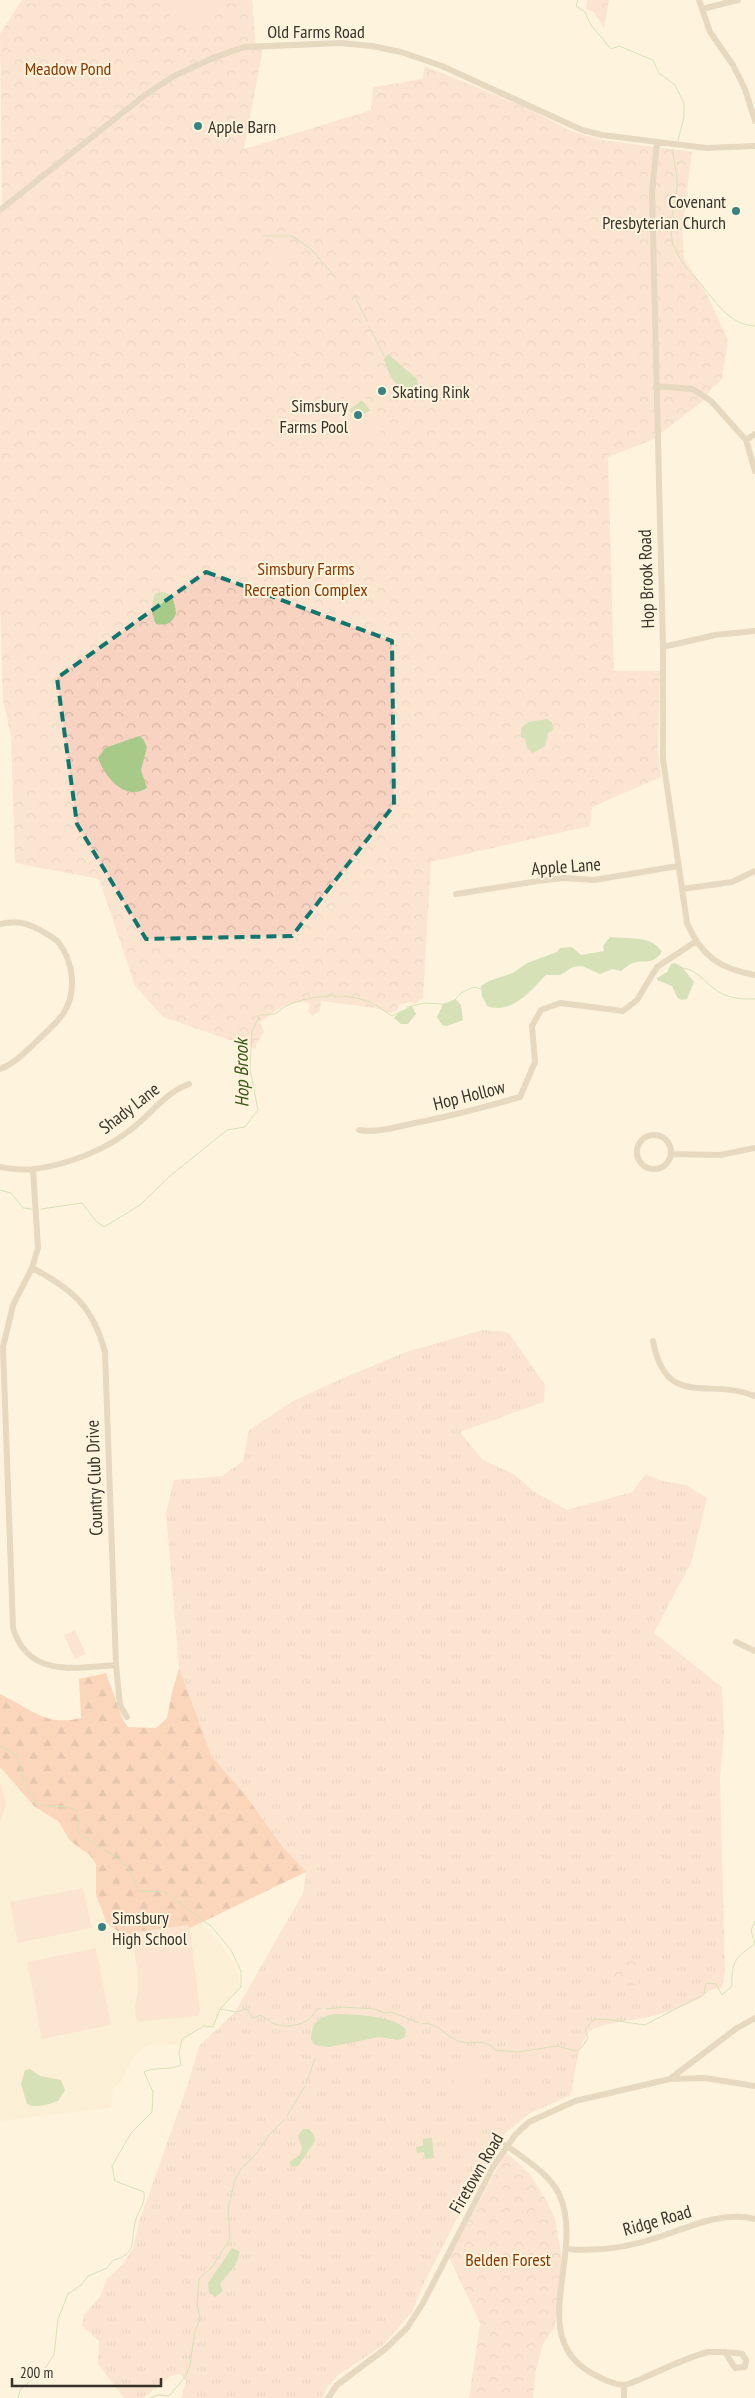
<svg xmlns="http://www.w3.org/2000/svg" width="755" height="2398" viewBox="0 0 755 2398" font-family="'PT Sans Narrow',sans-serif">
	<defs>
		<pattern id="grass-tufts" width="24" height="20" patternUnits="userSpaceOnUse" patternTransform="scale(1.25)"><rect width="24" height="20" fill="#f8d3c2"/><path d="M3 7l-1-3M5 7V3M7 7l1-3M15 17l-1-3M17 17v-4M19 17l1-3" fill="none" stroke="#d5b6a7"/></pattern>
		<pattern id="forest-firs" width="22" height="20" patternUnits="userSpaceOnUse" patternTransform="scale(1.25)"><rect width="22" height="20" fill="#fab291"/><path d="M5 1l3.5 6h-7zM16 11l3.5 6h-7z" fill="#cb9177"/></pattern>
		<pattern id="park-crowns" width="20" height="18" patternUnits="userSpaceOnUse" patternTransform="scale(1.25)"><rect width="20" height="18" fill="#f8d3c2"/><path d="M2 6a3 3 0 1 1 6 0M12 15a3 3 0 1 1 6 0" fill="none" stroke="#d5b6a7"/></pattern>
	</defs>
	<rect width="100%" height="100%" fill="#fef4dd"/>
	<path fill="#f8eccd" d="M0 1728 194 1915 220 1943 233 1962 239 1977 240 1989 224 2006 213 2026H201L180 2045 149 2044 134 2056 121 2082 113 2088 111 2108 0 2121Z"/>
	<path fill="url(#grass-tufts)" d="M483 1330 508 1332 545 1385 544 1402 460 1432 483 1460 514 1474 533 1491 567 1510 632 1492 646 1474 662 1481 686 1485 707 1498 691 1563 654 1633 722 1687 724 1734 720 1777 725 1970 722 1988C706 1989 710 1993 699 1999 683 2007 665 2013 648 2017 635 2020 595 2024 589 2032 576 2048 575 2075 571 2095L529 2114 504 2134 476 2182 425 2281 412 2312 383 2345 337 2376 328 2386 322 2398H181L186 2381 180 2374 171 2376 143 2398H124L98 2364 99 2341 82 2326 84 2315 101 2295 107 2279 123 2264 133 2248 139 2222 188 2084 199 2046 235 2012 303 1893 306 1872 282 1846 244 1793 212 1757 179 1668 166 1513 174 1480 222 1476 243 1461 249 1430 293 1401 339 1380 406 1352Z"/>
	<path fill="url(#forest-firs)" d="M179 1668 212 1757 244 1793 282 1846 306 1872 190 1928 144 1931 133 1936 119 1932 107 1923 96 1895V1864L89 1854 78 1847 69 1839 59 1822 34 1806 0 1767V1694C31 1708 44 1727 81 1718L79 1679 106 1673 123 1720 128 1727 156 1728 167 1718 172 1692Z"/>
	<path fill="url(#park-crowns)" d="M22 0H252L256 47 263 48 244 149 371 110 373 87 422 79 425 66 527 108 571 131 602 140 692 152 682 230 684 258 707 295 728 339 722 379 712 388 703 401 652 440 608 457 614 671H660L658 751 661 777 592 807 590 826 431 862 423 998 415 1004 410 1002 399 1005 397 1010 391 1013 375 1008 321 1001 320 1011 312 1016 308 1011 310 1006 307 1002C297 1003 286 1004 278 1009 272 1013 267 1018 260 1022L264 1032 256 1045V1049L163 1017 135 986 99 879 15 863 11 737 3 700 0 608V211L2 207 0 34Z
		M587 0H609L604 28 594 12 586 9Z
		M613 1959 640 1961 638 1986 612 1985Z
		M506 2152 529 2173 548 2203 555 2219 561 2252 562 2266 555 2326 543 2344 536 2370 533 2398H469L480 2323 449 2257Z"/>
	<path fill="#f8d3c2" d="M168 0H215L217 15 171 22Z
		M269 246H288V257L269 256Z
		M269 257 288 258V268H269Z
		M293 349 297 361 284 366 279 354Z
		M352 389 358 390 362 394 383 425 380 434C350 451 332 427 327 399L344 398 345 393 351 394Z
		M75 1630 86 1654 75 1659 64 1635Z
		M0 1782 6 1803 0 1823Z
		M83 1888 92 1928 18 1943 10 1902Z
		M187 1925 190 1928 200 2011 198 2016 138 2022C131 2012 138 1998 138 1987 139 1970 133 1953 133 1936L136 1932Z
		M96 1948 111 2025 42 2039 27 1962Z
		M466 2062 487 2075 474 2103 450 2094 463 2063Z"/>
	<path fill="#a7ca89" d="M388 354 417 379 418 385 424 392 423 398C401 393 390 381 384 359Z
		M362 400 370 410 357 420 349 410Z
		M162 592C173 593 175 603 176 613 173 623 166 626 156 624 152 618 151 599 156 593Z
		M547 719 552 723 553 730 548 733 545 746 533 753 527 748 525 739 521 736V728L528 722Z
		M139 736 143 739 147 747 141 770 147 788C125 802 105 777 98 758L105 748Z
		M610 937C628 939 652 935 662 952 651 967 644 958 631 964 628 965 624 969 621 971L612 969 600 974 582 966 573 967 560 975H546C530 991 512 1015 487 1006L482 996 481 986 489 981 513 973 527 963 557 952 560 948 572 947 581 955 604 951 603 946Z
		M675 963 682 967 694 982 687 999 681 1000 677 997 672 986 657 980V978L667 972 671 964Z
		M456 999 461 1005 463 1020 447 1026 442 1025 437 1017 443 1004Z
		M412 1006 416 1014 408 1024H401L394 1018 399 1012Z
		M335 2014C352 2014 397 2016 406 2030L405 2037 398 2040 379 2037 329 2047 315 2045 311 2040C311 2023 319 2016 335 2014Z
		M30 2069 40 2076 61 2080 65 2090 58 2101C49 2104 37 2109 27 2104L21 2084 25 2070Z
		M303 2129H309L314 2135 315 2141 298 2166 292 2167 289 2162 300 2155 302 2148 298 2136Z
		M432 2138 434 2158 425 2159 424 2152 417 2153 416 2147 423 2146V2139Z
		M232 2248 239 2251C239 2266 228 2273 220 2284L223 2291 215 2297 209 2293 208 2283Z"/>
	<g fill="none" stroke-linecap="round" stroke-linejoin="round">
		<path stroke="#a7ca89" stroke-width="1" d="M578 0 576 6 585 12 591 25 611 49 619 46 653 60 659 73 675 85 684 103V117L678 140
			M673 149C673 162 678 174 677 187 675 207 667 224 673 244 678 259 689 271 699 282 715 300 728 325 755 326
			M263 236H292L311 249 336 278
			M354 295 367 321
			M369 326 384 356
			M683 968C700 970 708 988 723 994 733 999 745 999 755 999
			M455 1000 461 993 474 987 481 989
			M407 1007 425 1003 443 1004
			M0 1190 11 1193 23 1208 32 1209
			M41 1209 82 1203 96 1221 104 1227 140 1205 170 1176 227 1130 245 1127 258 1110 250 1069 252 1031 260 1015 275 1014C296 994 346 991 372 1003 379 1007 386 1012 392 1016L398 1013
			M0 1746 15 1753C21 1765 26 1792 34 1800 46 1812 66 1801 78 1812V1833L121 1861 130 1871 139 1891 165 1892 211 1926 231 1950 241 1971V1987L220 2009 213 2027 204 2026 182 2039 179 2053 181 2065C169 2071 156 2066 144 2072L153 2092 152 2112 131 2133 112 2166 115 2181 144 2192C146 2205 137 2211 135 2223 131 2240 137 2255 113 2260L107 2268 88 2276 81 2285 68 2294 58 2319 54 2355 45 2368 20 2390 18 2398
			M221 2009 236 2012 247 2009 253 2018 261 2015C266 2018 273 2024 278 2025 292 2028 310 2024 316 2010L321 2008
			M326 2009 343 2007 375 2009 384 2013 391 2012 419 2023
			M422 2024C437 2020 448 2040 462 2042 476 2045 485 2037 495 2050L518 2052 557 2046 576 2051 582 2047 588 2038 585 2030 594 2019 612 2020 645 2025 704 1994 706 1983 716 1984 722 1995 732 1986C731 1961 736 1957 755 1944L751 1930 755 1921
			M306 2083 315 2059
			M287 2116 305 2086
			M150 2398 158 2395 169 2396 186 2376 190 2365 195 2331 200 2319 197 2304 199 2279 212 2267 230 2239 228 2209 235 2180 241 2169 257 2153 269 2135 284 2120"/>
		<path stroke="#cdb59d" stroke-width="6" d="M699 0 710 32 733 65 745 89 755 121
			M702 9 738 0
			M657 142 652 192 663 647V759L687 923C701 956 720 969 755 975
			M0 210 145 95 174 76 215 57 245 47 341 43 372 46 401 52 442 66 582 130 602 135 706 148 755 146
			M656 386 693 389 711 401 746 440
			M755 434 746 440 755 471
			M663 647 715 635 755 631
			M682 889 732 882 755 871
			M456 894 545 880 564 878 594 880 678 866
			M0 924C14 920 28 923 40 930 47 934 54 937 59 943 74 963 77 993 63 1014 55 1025 45 1033 36 1042 25 1052 14 1064 0 1069
			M359 1130C378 1133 396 1127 415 1123 451 1116 485 1107 520 1097L535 1062 532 1026 541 1010 560 1003 623 1011 637 1000 657 967 695 942
			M637 1152a17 17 0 1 1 34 0a17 17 0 1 1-34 0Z
			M671 1154 720 1155 755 1148
			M0 1167C39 1177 98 1155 129 1131 150 1116 164 1093 189 1084
			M33 1169 38 1248 32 1268 13 1305 3 1347 13 1628C28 1678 75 1668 116 1665
			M32 1268C73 1289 93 1307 105 1352L116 1665 120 1705 127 1717
			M653 1341C666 1410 708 1377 755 1396
			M736 1642 755 1651
			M671 2078 737 2028 755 2018
			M506 2145C524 2159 549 2173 559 2194 586 2251 527 2333 588 2371 598 2377 611 2384 623 2385 628 2385 635 2381 641 2379 662 2370 685 2358 708 2352 719 2352 731 2351 742 2354L746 2360 745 2367 735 2368 725 2352
			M567 2249C599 2252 631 2247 662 2236 691 2226 724 2211 755 2219
			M624 2385V2398
			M328 2398 337 2385 385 2349 407 2328 423 2303 493 2167 515 2135 529 2122 575 2101 670 2079 705 2078 755 2086"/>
	</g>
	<path d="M0 0H755V2398H0ZM206 572 392 641 394 805 292 936 146 939 77 824 57 678Z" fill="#fef4dd" fill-opacity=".55" fill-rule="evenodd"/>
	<path fill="none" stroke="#0f766e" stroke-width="4" stroke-dasharray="10 6" stroke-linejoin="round" d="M206 572 392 641 394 805 292 936 146 939 77 824 57 678Z"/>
	<g fill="#398282" stroke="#fef4dd" stroke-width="2">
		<circle cx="198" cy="126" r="5"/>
		<circle cx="736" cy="211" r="5"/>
		<circle cx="382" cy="391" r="5"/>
		<circle cx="358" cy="415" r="5"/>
		<circle cx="102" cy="1927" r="5"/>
	</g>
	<g text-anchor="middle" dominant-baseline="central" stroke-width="4" stroke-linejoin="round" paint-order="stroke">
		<g font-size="18" fill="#37332a" stroke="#fef4dd">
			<text x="316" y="31">Old Farms Road</text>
			<text transform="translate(646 579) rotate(-92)">Hop Brook Road</text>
			<text transform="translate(566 866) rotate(-4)">Apple Lane</text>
			<text transform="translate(469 1095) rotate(-14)">Hop Hollow</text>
			<text transform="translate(129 1108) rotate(-38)">Shady Lane</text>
			<text transform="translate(94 1478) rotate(-92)">Country Club Drive</text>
			<text transform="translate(476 2173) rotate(-60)">Firetown Road</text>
			<text transform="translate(657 2220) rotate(-16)">Ridge Road</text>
		</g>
		<g font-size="18" fill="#893700" stroke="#fef4dd">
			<text x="68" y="68">Meadow Pond</text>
			<text x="306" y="568">Simsbury Farms<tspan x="306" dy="21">Recreation Complex</tspan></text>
			<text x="508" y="2259">Belden Forest</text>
		</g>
		<g font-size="18" fill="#37332a" stroke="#fef4dd" text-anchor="start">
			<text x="208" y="126">Apple Barn</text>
			<text x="726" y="201" text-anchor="end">Covenant<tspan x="726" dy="21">Presbyterian Church</tspan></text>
			<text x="392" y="391">Skating Rink</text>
			<text x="348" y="405" text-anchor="end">Simsbury<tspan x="348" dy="21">Farms Pool</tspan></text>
			<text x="112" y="1917">Simsbury<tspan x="112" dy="21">High School</tspan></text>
		</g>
		<g font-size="19" font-style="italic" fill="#395815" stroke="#fef4dd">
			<text transform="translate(241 1073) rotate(-91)">Hop Brook</text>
		</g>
	</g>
	<path d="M12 2378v8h149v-8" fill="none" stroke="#37332a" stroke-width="2.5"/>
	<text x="20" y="2378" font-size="15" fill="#37332a" stroke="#fef4dd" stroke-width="4" paint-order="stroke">200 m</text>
</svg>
